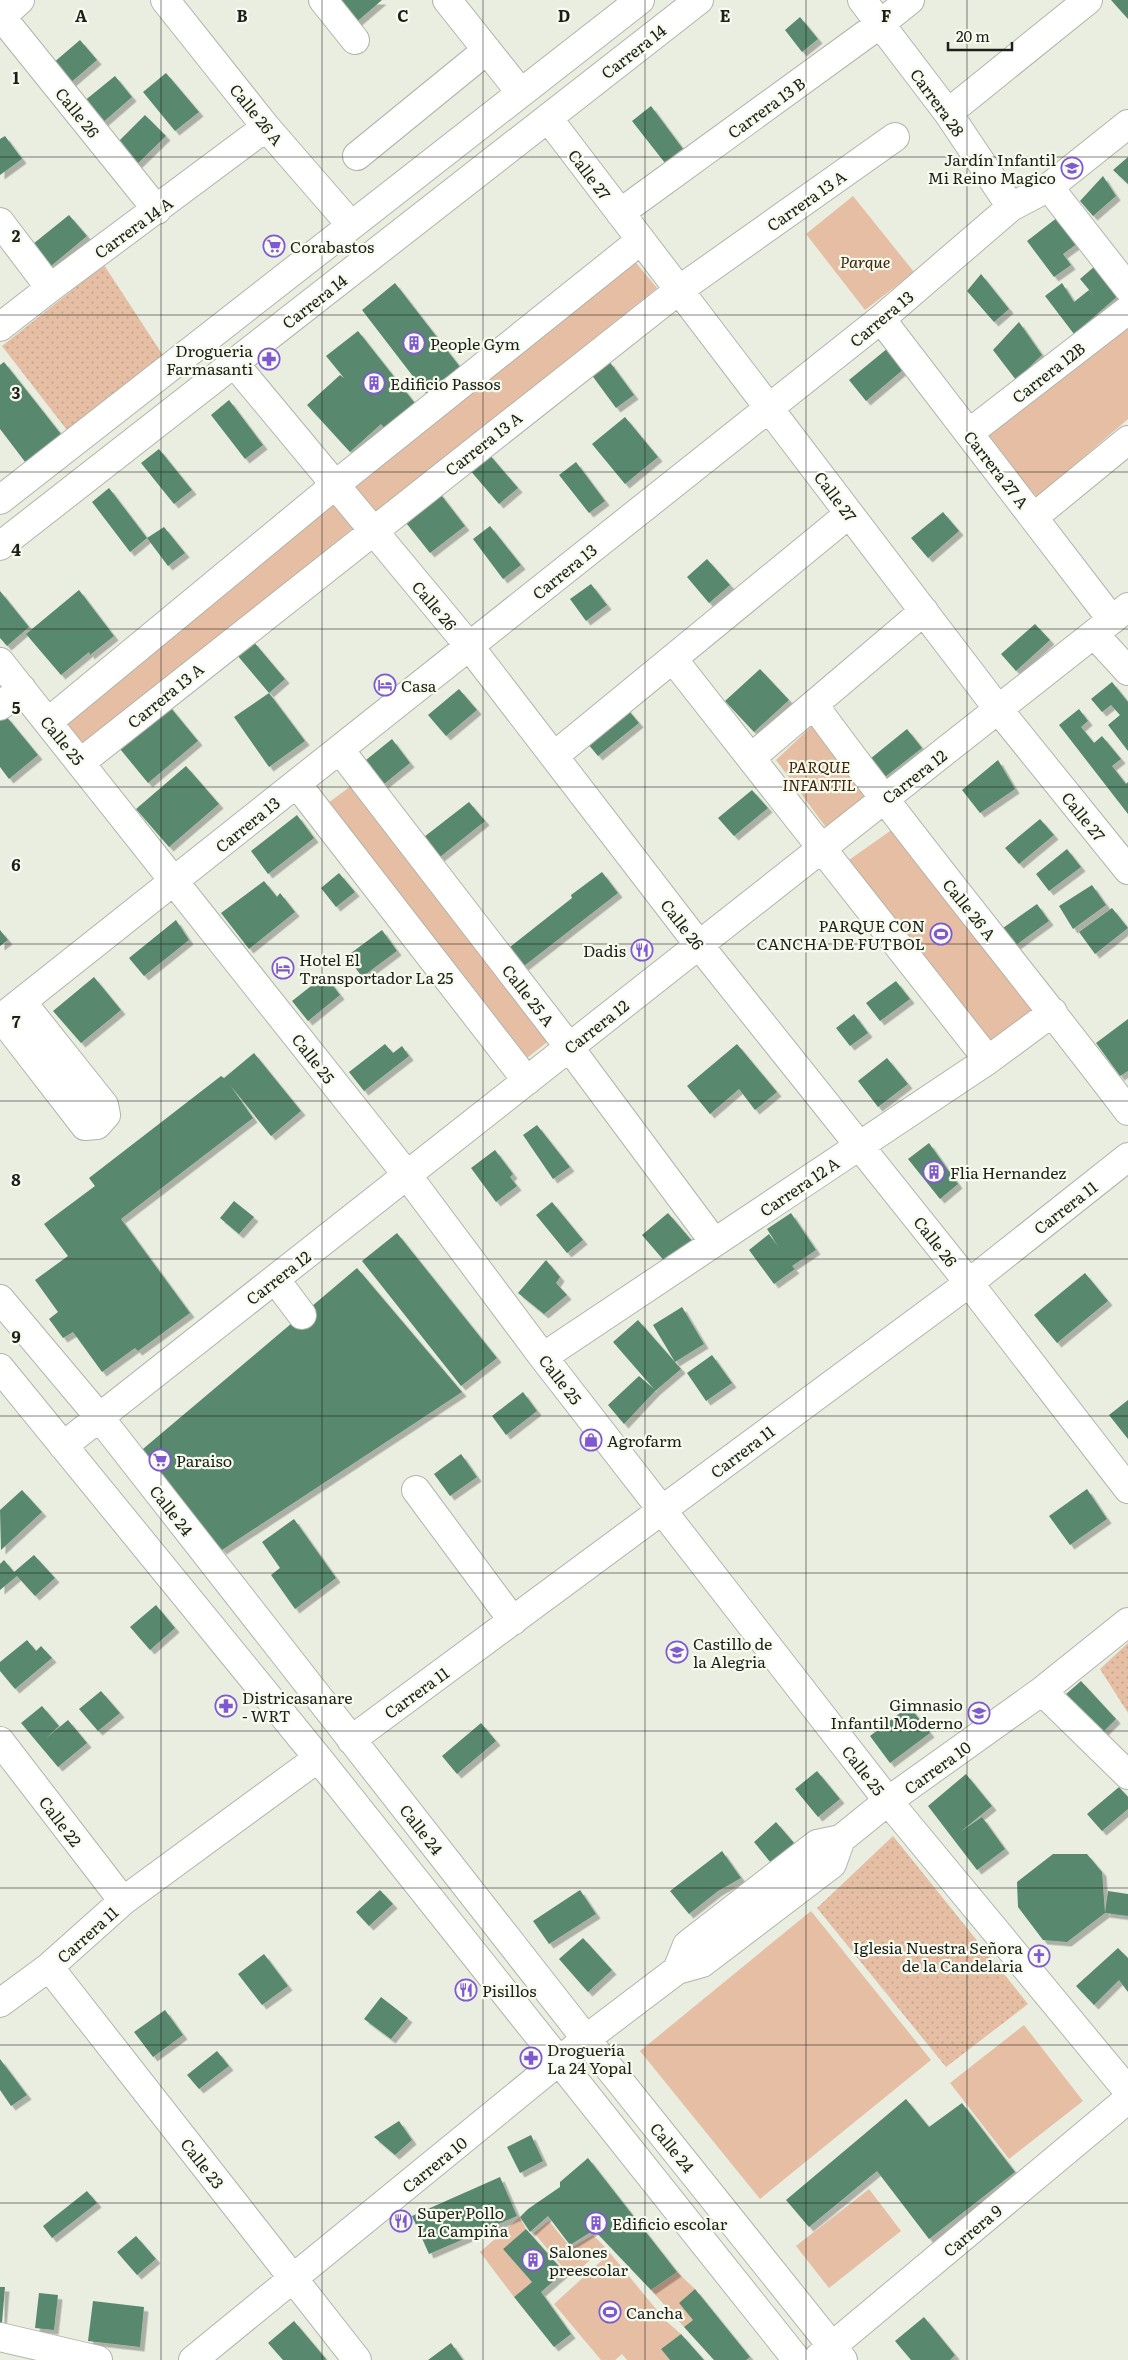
<svg xmlns="http://www.w3.org/2000/svg" width="1128" height="2360" viewBox="0 0 1128 2360" font-family="Literata,serif">
	<defs>
		<pattern id="grass-dots" width="8" height="8" patternUnits="userSpaceOnUse" patternTransform="scale(1.25)"><rect width="8" height="8" fill="#e5bea4"/><path d="M2 2h.1M6 6h.1" fill="none" stroke="#c4a38d" stroke-width="1.8" stroke-linecap="round"/></pattern>
		<filter id="shadow"><feDropShadow dx="4.5" dy="4.5" stdDeviation="0" flood-color="#0004"/></filter>
	</defs>
	<rect width="100%" height="100%" fill="#e9eee1"/>
	<path fill="url(#grass-dots)" d="M104 265 166 360 70 434 2 346Z
		M1128 1643V1713L1100 1669Z
		M893 1836 1028 2004 946 2067 817 1908Z"/>
	<path fill="#e5bea4" d="M853 196 914 272 865 310 806 234Z
		M632 258 657 288 374 514 350 484Z
		M1128 317V419L1037 497 986 438Z
		M332 493 358 524 79 751 56 721Z
		M814 724 866 796 828 830 776 760Z
		M355 783 551 1039 522 1062 324 806Z
		M893 829 1036 1007 988 1042 849 860Z
		M811 1911 931 2060 760 2199 640 2051Z
		M1024 2025 1083 2101 1009 2159 950 2083Z
		M869 2189 901 2231 829 2288 796 2246Z
		M520 2217 526 2229 503 2249 532 2282 514 2297 480 2252Z
		M549 2221 571 2248 593 2235 605 2247 571 2277 534 2233Z
		M610 2253 665 2320 681 2334 661 2349 670 2360H627L622 2354 615 2360H601L554 2304Z
		M677 2272 695 2289 679 2303 693 2320 684 2327 651 2290Z"/>
	<path fill="#59886d" filter="url(#shadow)" d="M336 0H382L353 25Z
		M1111 0H1128V19Z
		M800 17 818 39 802 52 785 30Z
		M80 40 97 60 69 84 52 64Z
		M166 73 199 112 175 131 143 92Z
		M115 76 132 97 101 124 83 102Z
		M651 106 683 149 665 163 632 121Z
		M145 115 166 136 134 167 114 146Z
		M5 136 22 159 0 175V139Z
		M1128 157V184L1113 170Z
		M1103 176 1116 196 1093 216 1080 201Z
		M69 215 87 236 51 266 33 244Z
		M1058 217 1078 243 1063 254 1071 265 1054 277 1027 241Z
		M1095 266 1119 295 1074 334 1045 296 1062 283 1074 302 1089 290 1096 298 1080 279Z
		M981 274 1009 309 994 322 967 291Z
		M395 283 467 376 435 405 362 310Z
		M1019 322 1042 355 1016 380 993 350Z
		M358 331 421 411 391 436 381 424 350 452 307 405 340 375 344 378 326 356Z
		M888 348 905 368 866 401 849 380Z
		M609 361 634 395 616 408 591 374Z
		M4 362 64 438 29 467 0 429V365Z
		M229 400 263 445 245 459 211 415Z
		M625 417 658 457 625 484 592 444Z
		M159 449 192 490 174 504 141 463Z
		M488 453 518 488 499 504 469 469Z
		M576 462 605 501 589 513 559 475Z
		M109 488 147 538 130 552 92 502Z
		M438 491 465 526 430 553 403 519Z
		M943 512 959 531 928 558 911 538Z
		M490 526 521 565 503 579 473 539Z
		M164 527 185 553 168 566 147 538Z
		M707 559 730 585 709 603 687 577Z
		M591 584 607 605 586 621 570 599Z
		M79 590 114 636 90 655 89 652 61 675 26 634Z
		M0 591 29 627 7 646 0 638Z
		M1035 624 1050 640 1016 671 1001 654Z
		M253 641 285 679 269 693 237 655Z
		M760 669 789 700 754 732 725 701Z
		M1112 682 1128 702V751L1108 725 1120 715 1111 705 1102 712 1091 699Z
		M459 689 477 710 446 736 428 715Z
		M269 693 305 741 269 767 234 717Z
		M166 702 198 741 148 783 116 744Z
		M624 705 639 723 598 756 583 738Z
		M1079 709 1088 721 1081 727 1094 743 1102 736 1121 759 1112 766 1126 784 1128 782V814L1059 725Z
		M6 716 38 755 9 779 0 767V721Z
		M907 729 922 748 885 777 870 759Z
		M392 739 410 763 384 784 366 760Z
		M998 760 1015 789 980 813 962 790Z
		M186 766 219 804 169 847 136 809Z
		M752 790 768 808 734 836 718 818Z
		M469 802 485 821 440 857 424 837Z
		M297 815 314 838 268 874 251 851Z
		M1040 819 1054 835 1019 864 1005 848Z
		M1067 849 1081 867 1049 891 1036 874Z
		M602 872 618 893 524 966 510 947 572 898 571 895Z
		M339 873 355 892 336 907 321 888Z
		M264 881 277 897 280 893 295 912 249 949 221 913Z
		M1092 885 1106 905 1073 929 1059 906Z
		M1037 904 1049 921 1016 945 1003 928Z
		M1112 908 1128 928 1095 954 1079 932Z
		M176 920 189 940 144 976 129 958Z
		M0 930 8 940 0 946Z
		M382 930 397 951 362 977 347 956Z
		M325 975 340 995 308 1021 292 1001Z
		M94 977 121 1010 81 1043 53 1011Z
		M896 981 910 999 880 1021 866 1003Z
		M854 1014 868 1033 850 1046 836 1028Z
		M1128 1019V1071L1120 1076 1096 1043Z
		M385 1044 393 1053 402 1046 409 1056 364 1091 349 1072Z
		M737 1044 777 1092 755 1110 739 1089 710 1114 687 1086Z
		M254 1053 301 1111 271 1136 230 1085 253 1118 121 1219 190 1313 138 1351 135 1348 102 1372 73 1332 63 1338 49 1319 58 1312 35 1280 68 1256 44 1224 95 1186 89 1178 221 1076 224 1078Z
		M887 1058 908 1084 878 1107 858 1081Z
		M537 1125 570 1167 553 1179 523 1135Z
		M929 1143 958 1184 940 1199 908 1159Z
		M495 1150 513 1174 510 1177 517 1186 496 1202 471 1168Z
		M234 1201 254 1217 239 1234 220 1218Z
		M552 1202 583 1240 567 1253 536 1215Z
		M668 1213 693 1242 667 1264 642 1235Z
		M791 1213 816 1250 792 1266 795 1269 774 1284 749 1250 769 1234 779 1248 767 1229Z
		M397 1233 497 1358 461 1386 362 1261Z
		M546 1260 560 1277 556 1283 567 1295 544 1314 518 1293Z
		M357 1268 462 1392 222 1550 137 1454Z
		M1085 1273 1108 1301 1057 1343 1034 1315Z
		M682 1307 704 1344 675 1362 653 1325Z
		M638 1320 681 1369 655 1391 624 1424 608 1405 639 1376 654 1389 613 1342Z
		M712 1355 732 1383 706 1401 687 1373Z
		M523 1392 537 1411 506 1435 492 1416Z
		M1128 1400V1439L1109 1415Z
		M461 1454 477 1477 450 1496 434 1474Z
		M1087 1489 1107 1519 1070 1545 1049 1516Z
		M22 1490 42 1512 1 1550 0 1510Z
		M294 1519 336 1578 295 1609 271 1575 280 1568 262 1542Z
		M34 1555 55 1578 35 1596 17 1576 0 1590V1564L4 1560 14 1572Z
		M156 1605 175 1628 150 1650 130 1627Z
		M27 1640 36 1651 41 1646 52 1658 15 1689 0 1671V1662Z
		M1081 1681 1116 1719 1101 1734 1065 1695Z
		M101 1691 120 1713 98 1731 79 1709Z
		M42 1706 59 1726 45 1739 68 1720 87 1743 58 1767 21 1723Z
		M909 1706 930 1733 890 1763 870 1736Z
		M481 1723 496 1741 457 1774 442 1756Z
		M817 1771 840 1799 818 1817 795 1789Z
		M966 1774 992 1806 960 1832 982 1817 1005 1849 977 1870 928 1806Z
		M1119 1787 1128 1797V1809L1102 1831 1087 1814Z
		M776 1822 794 1843 771 1863 754 1842Z
		M722 1851 741 1878 718 1891 689 1914 670 1891Z
		M1053 1854H1087L1102 1872 1105 1913 1067 1942 1043 1940 1018 1907 1017 1882Z
		M380 1890 393 1904 369 1926 356 1912Z
		M580 1890 596 1914 549 1944 533 1921Z
		M1108 1891 1128 1894V1916L1105 1913Z
		M583 1938 612 1970 588 1992 559 1959Z
		M1118 1948 1128 1958V1992L1119 1980 1094 2005 1076 1986Z
		M264 1954 288 1986 262 2005 238 1974Z
		M381 1997 408 2018 391 2039 364 2019Z
		M165 2010 183 2035 153 2057 134 2032Z
		M217 2051 229 2066 199 2089 187 2075Z
		M0 2059 27 2095 11 2106 0 2090Z
		M906 2099 929 2127 962 2103 1015 2172 929 2239 877 2171 809 2227 786 2200Z
		M399 2121 412 2140 395 2155 374 2137Z
		M531 2135 543 2161 520 2173 507 2147Z
		M588 2158 677 2272 651 2290 594 2230 570 2245 548 2216 530 2232 520 2217 528 2209 560 2187V2182Z
		M500 2177 517 2216 429 2254 412 2216Z
		M87 2191 97 2203 52 2238 43 2226Z
		M526 2229 564 2272 541 2292 571 2334 554 2347 514 2297 532 2282 503 2249Z
		M136 2236 156 2259 137 2275 117 2252Z
		M0 2287H5L2 2323H0Z
		M695 2289 750 2357 746 2360H714L684 2327 693 2320 679 2303Z
		M39 2293 58 2295 54 2330 35 2328Z
		M93 2301 144 2307 140 2347 88 2341Z
		M924 2317 955 2355 950 2360H911L895 2341Z
		M294 2321 326 2359 325 2360H283L268 2343Z
		M681 2334 704 2360H670L661 2349Z
		M451 2343 463 2360H428Z"/>
	<g fill="none" stroke-linecap="round" stroke-linejoin="round">
		<g stroke="#b0b5a9" stroke-width="30">
			<path id="minor" d="M165 0 266 127 351 225
				M323 0 355 40
				M447 0 521 93
				M862 0 948 113 1011 207
				M0 15 157 210
				M0 18 20 0
				M948 113 1088 0
				M548 118 998 709 1128 870
				M357 156 487 50
				M1049 187 1128 288
				M620 213 880 24 910 0
				M0 222 50 288
				M881 319 1112 620
				M0 327 50 288 266 127
				M234 363 470 647 699 945 969 1283 1128 1489
				M969 433 1128 310
				M0 500 640 0
				M1034 517 1128 440
				M0 546 699 0
				M1094 634 1128 671
				M673 659 988 1060
				M0 662 407 1175 543 1357 888 1801 1128 2091
				M814 705C915 844 1025 975 1128 1111
				M0 706 22 689
				M48 722 335 485 641 240
				M340 750 569 1047 714 1242
				M554 756 849 514
				M752 757 924 611
				M80 763 679 290 895 137
				M297 784 527 1081
				M0 1016 85 1126 97 1125 106 1115 104 1105 22 1002
				M0 1019 881 319 1011 207 1049 187 1128 124
				M275 1279 302 1315
				M0 1299 100 1418 586 2039 843 2360
				M543 1357 988 1060 1053 1012
				M0 1368 318 1758 797 2360
				M63 1446 1128 607
				M416 1490 513 1621
				M1042 1691 1128 1775
				M351 1740 969 1283 1128 1157
				M0 1741 123 1901
				M49 1967 357 2360
				M677 1970 687 1945 817 1844 841 1839 888 1801 1042 1691 1128 1622
				M0 2003 49 1967 123 1901 318 1758
				M0 2337 98 2360
				M819 2357 1128 2099
				M193 2360 586 2039 677 1970 702 1963 832 1864 841 1839"/>
		</g>
		<use href="#minor" stroke="#fff" stroke-width="28"/>
	</g>
	<path fill="none" stroke="#1d1f1b" stroke-width="1" stroke-opacity="0.55" d="M161 0V2360M322 0V2360M483 0V2360M645 0V2360M806 0V2360M967 0V2360M0 157H1128M0 315H1128M0 472H1128M0 629H1128M0 787H1128M0 944H1128M0 1101H1128M0 1259H1128M0 1416H1128M0 1573H1128M0 1731H1128M0 1888H1128M0 2045H1128M0 2203H1128"/>
	<defs>
		<g id="school-ring" transform="scale(1.125)"><circle r="9.5" fill="#f6fbee" stroke="#8059d2" stroke-width="1.5"/><path d="M0-5L7-2L0 1L-7-2ZM-4 1L0 2.5L4 1V4Q0 6-4 4Z" fill="#8059d2"/></g>
		<g id="supermarket-ring" transform="scale(1.125)"><circle r="9.5" fill="#f6fbee" stroke="#8059d2" stroke-width="1.5"/><path d="M-6-5.5h2.5l.6 2H6L4.5 2H-2.5L-4.4-4H-6ZM-1.5 3.2a1.3 1.3 0 1 0 .1 0ZM3 3.2a1.3 1.3 0 1 0 .1 0Z" fill="#8059d2"/></g>
		<g id="building-ring" transform="scale(1.125)"><circle r="9.5" fill="#f6fbee" stroke="#8059d2" stroke-width="1.5"/><path d="M-4-6H4V6H1V3H-1V6H-4ZM-2.5-4.3h1.7v1.8h-1.7ZM.8-4.3h1.7v1.8H.8ZM-2.5-1h1.7V.8h-1.7ZM.8-1h1.7V.8H.8Z" fill="#8059d2"/></g>
		<g id="pharmacy-ring" transform="scale(1.125)"><circle r="9.5" fill="#f6fbee" stroke="#8059d2" stroke-width="1.5"/><path d="M-2-6h4v4h4v4h-4v4h-4v-4h-4v-4h4Z" fill="#8059d2"/></g>
		<g id="hotel-ring" transform="scale(1.125)"><circle r="9.5" fill="#f6fbee" stroke="#8059d2" stroke-width="1.5"/><path d="M-6-4.5h1.5V1H6V5H4.5V3h-9V5H-6ZM-4 0a1.8 1.8 0 1 1 3.6 0ZM.5 0V-2.5h3Q6-2.5 6 0Z" fill="#8059d2"/></g>
		<g id="stadium-ring" transform="scale(1.125)"><circle r="9.5" fill="#f6fbee" stroke="#8059d2" stroke-width="1.5"/><path d="M0-5a6.5 5 0 1 0 0 10a6.5 5 0 1 0 0-10ZM-3.5-1.8h7v3.6h-7Z" fill="#8059d2"/></g>
		<g id="restaurant-ring" transform="scale(1.125)"><circle r="9.5" fill="#f6fbee" stroke="#8059d2" stroke-width="1.5"/><path d="M-5-6h1v4h1v-4h1v4h1v-4h1v5L-1.5 .5V6h-2V.5L-5-1ZM5-6V6H3V1.5H1.5Q1.5-4 5-6Z" fill="#8059d2"/></g>
		<g id="shop-ring" transform="scale(1.125)"><circle r="9.5" fill="#f6fbee" stroke="#8059d2" stroke-width="1.5"/><path d="M-5-2.5h2.3a2.7 3.5 0 0 1 5.4 0H5L5.5 6h-11ZM-1.5-2.5h3a1.5 2.3 0 0 0-3 0Z" fill="#8059d2"/></g>
		<g id="church-ring" transform="scale(1.125)"><circle r="9.5" fill="#f6fbee" stroke="#8059d2" stroke-width="1.5"/><path d="M-1.2-6h2.4v3.5h3.3v2.4h-3.3V6h-2.4V-.1h-3.3v-2.4h3.3Z" fill="#8059d2"/></g>
	</defs>
	<g fill-rule="evenodd">
		<use href="#school-ring" x="1072" y="168"/>
		<use href="#supermarket-ring" x="274" y="246"/>
		<use href="#building-ring" x="414" y="343"/>
		<use href="#pharmacy-ring" x="269" y="359"/>
		<use href="#building-ring" x="374" y="383"/>
		<use href="#hotel-ring" x="385" y="685"/>
		<use href="#stadium-ring" x="941" y="934"/>
		<use href="#restaurant-ring" x="642" y="950"/>
		<use href="#hotel-ring" x="283" y="968"/>
		<use href="#building-ring" x="934" y="1172"/>
		<use href="#shop-ring" x="591" y="1440"/>
		<use href="#supermarket-ring" x="160" y="1460"/>
		<use href="#school-ring" x="677" y="1652"/>
		<use href="#pharmacy-ring" x="226" y="1706"/>
		<use href="#school-ring" x="979" y="1713"/>
		<use href="#church-ring" x="1039" y="1956"/>
		<use href="#restaurant-ring" x="466" y="1990"/>
		<use href="#pharmacy-ring" x="531" y="2058"/>
		<use href="#restaurant-ring" x="401" y="2221"/>
		<use href="#building-ring" x="596" y="2223"/>
		<use href="#building-ring" x="533" y="2260"/>
		<use href="#stadium-ring" x="610" y="2312"/>
	</g>
	<g text-anchor="middle" dominant-baseline="central" stroke-width="4.5" stroke-linejoin="round" paint-order="stroke">
		<g font-size="16" fill="#1d1f1b" stroke="#f6fbee">
			<text transform="translate(633 51) rotate(-38)">Carrera 14</text>
			<text transform="translate(938 102) rotate(54)">Carrera 28</text>
			<text transform="translate(766 107) rotate(-36)">Carrera 13 B</text>
			<text transform="translate(78 112) rotate(51)">Calle 26</text>
			<text transform="translate(257 114) rotate(51)">Calle 26 A</text>
			<text transform="translate(590 174) rotate(53)">Calle 27</text>
			<text transform="translate(806 200) rotate(-35)">Carrera 13 A</text>
			<text transform="translate(133 227) rotate(-36)">Carrera 14 A</text>
			<text transform="translate(314 301) rotate(-38)">Carrera 14</text>
			<text transform="translate(881 318) rotate(-40)">Carrera 13</text>
			<text transform="translate(1048 372) rotate(-38)">Carrera 12B</text>
			<text transform="translate(483 443) rotate(-38)">Carrera 13 A</text>
			<text transform="translate(997 469) rotate(52)">Carrera 27 A</text>
			<text transform="translate(836 496) rotate(53)">Calle 27</text>
			<text transform="translate(564 571) rotate(-39)">Carrera 13</text>
			<text transform="translate(435 605) rotate(50)">Calle 26</text>
			<text transform="translate(165 695) rotate(-39)">Carrera 13 A</text>
			<text transform="translate(63 740) rotate(51)">Calle 25</text>
			<text transform="translate(914 776) rotate(-38)">Carrera 12</text>
			<text transform="translate(1084 816) rotate(51)">Calle 27</text>
			<text transform="translate(247 824) rotate(-39)">Carrera 13</text>
			<text transform="translate(970 909) rotate(51)">Calle 26 A</text>
			<text transform="translate(683 924) rotate(52)">Calle 26</text>
			<text transform="translate(529 995) rotate(52)">Calle 25 A</text>
			<text transform="translate(596 1026) rotate(-38)">Carrera 12</text>
			<text transform="translate(314 1058) rotate(52)">Calle 25</text>
			<text transform="translate(799 1186) rotate(-34)">Carrera 12 A</text>
			<text transform="translate(1065 1207) rotate(-38)">Carrera 11</text>
			<text transform="translate(936 1241) rotate(52)">Calle 26</text>
			<text transform="translate(278 1277) rotate(-38)">Carrera 12</text>
			<text transform="translate(561 1379) rotate(52)">Calle 25</text>
			<text transform="translate(742 1451) rotate(-37)">Carrera 11</text>
			<text transform="translate(172 1510) rotate(52)">Calle 24</text>
			<text transform="translate(416 1692) rotate(-36)">Carrera 11</text>
			<text transform="translate(937 1767) rotate(-36)">Carrera 10</text>
			<text transform="translate(864 1770) rotate(52)">Calle 25</text>
			<text transform="translate(61 1821) rotate(53)">Calle 22</text>
			<text transform="translate(422 1829) rotate(52)">Calle 24</text>
			<text transform="translate(87 1934) rotate(-42)">Carrera 11</text>
			<text transform="translate(673 2147) rotate(51)">Calle 24</text>
			<text transform="translate(203 2163) rotate(52)">Calle 23</text>
			<text transform="translate(434 2164) rotate(-39)">Carrera 10</text>
			<text transform="translate(972 2230) rotate(-40)">Carrera 9</text>
		</g>
		<g font-size="16" fill="#1d1f1b" stroke="#f6fbee" text-anchor="start">
			<text x="1056" y="159" text-anchor="end">Jardín Infantil<tspan x="1056" dy="18">Mi Reino Magico</tspan></text>
			<text x="290" y="246">Corabastos</text>
			<text x="430" y="343">People Gym</text>
			<text x="253" y="350" text-anchor="end">Drogueria<tspan x="253" dy="18">Farmasanti</tspan></text>
			<text x="390" y="383">Edificio Passos</text>
			<text x="401" y="685">Casa</text>
			<text x="925" y="925" text-anchor="end">PARQUE CON<tspan x="925" dy="18">CANCHA DE FUTBOL</tspan></text>
			<text x="626" y="950" text-anchor="end">Dadis</text>
			<text x="299" y="959">Hotel El<tspan x="299" dy="18">Transportador La 25</tspan></text>
			<text x="950" y="1172">Flia Hernandez</text>
			<text x="607" y="1440">Agrofarm</text>
			<text x="176" y="1460">Paraiso</text>
			<text x="693" y="1643">Castillo de<tspan x="693" dy="18">la Alegria</tspan></text>
			<text x="242" y="1697">Districasanare<tspan x="242" dy="18">- WRT</tspan></text>
			<text x="963" y="1704" text-anchor="end">Gimnasio<tspan x="963" dy="18">Infantil Moderno</tspan></text>
			<text x="1023" y="1947" text-anchor="end">Iglesia Nuestra Señora<tspan x="1023" dy="18">de la Candelaria</tspan></text>
			<text x="482" y="1990">Pisillos</text>
			<text x="547" y="2049">Droguería<tspan x="547" dy="18">La 24 Yopal</tspan></text>
			<text x="417" y="2212">Super Pollo<tspan x="417" dy="18">La Campiña</tspan></text>
			<text x="612" y="2223">Edificio escolar</text>
			<text x="549" y="2251">Salones<tspan x="549" dy="18">preescolar</tspan></text>
			<text x="626" y="2312">Cancha</text>
		</g>
		<g font-size="16" font-style="italic" fill="#3f2109" stroke="#f6fbee">
			<text x="865" y="261">Parque</text>
			<text x="819" y="766">PARQUE<tspan x="819" dy="18">INFANTIL</tspan></text>
		</g>
	</g>
	<g font-size="16" text-anchor="middle" font-weight="bold" fill="#1d1f1b" stroke="#f6fbee" stroke-width="4.5" stroke-linejoin="round" paint-order="stroke">
		<text x="81" y="22">A</text>
		<text x="242" y="22">B</text>
		<text x="403" y="22">C</text>
		<text x="564" y="22">D</text>
		<text x="725" y="22">E</text>
		<text x="886" y="22">F</text>
		<text x="16" y="84">1</text>
		<text x="16" y="242">2</text>
		<text x="16" y="399">3</text>
		<text x="16" y="556">4</text>
		<text x="16" y="714">5</text>
		<text x="16" y="871">6</text>
		<text x="16" y="1028">7</text>
		<text x="16" y="1186">8</text>
		<text x="16" y="1343">9</text>
	</g>
	<path d="M948 42v8h64v-8" fill="none" stroke="#1d1f1b" stroke-width="2.5"/>
	<text x="956" y="42" font-size="15" fill="#1d1f1b" stroke="#f6fbee" stroke-width="4" paint-order="stroke">20 m</text>
</svg>
